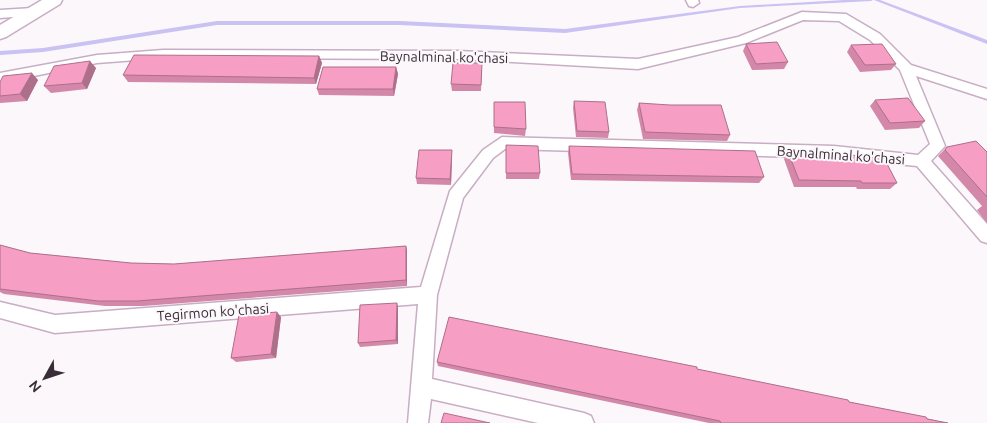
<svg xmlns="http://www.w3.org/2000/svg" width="987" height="423" viewBox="0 0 987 423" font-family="Ubuntu,sans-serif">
	<rect width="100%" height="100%" fill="#fcf7fb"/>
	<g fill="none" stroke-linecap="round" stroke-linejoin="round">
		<path fill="#cbc2f4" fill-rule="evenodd" d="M844 0H873L871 1 740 8 565 33 400 25H217L43 52 0 55V51L43 48 217 21H400L565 29 740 6Z
			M874 0H880L987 40V44Z"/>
		<g stroke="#c8aec4" stroke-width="3">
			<path id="minor" d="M686 0H698L699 3 693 7 689 6Z
				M33 8 39 12 37 15 0 18V10Z
				M802 12 846 14 880 34 911 65 987 89V99L916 76 945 146 931 161 987 224V243L981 241 917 166 834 158 505 149 493 158 463 198 437 295 432 379 584 413 591 416 594 423H538L431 399 428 423H408L418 304 55 333 0 318V302L55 315 421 287 450 191 483 150 502 137 834 146 918 155 930 144 900 70 870 40 839 21 803 20 746 43 638 69 457 59 163 58 97 63 0 83V73L97 55 163 50 457 51 638 59 738 37Z"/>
		</g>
		<g stroke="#c8aec4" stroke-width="3">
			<path id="secondary" d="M42 0H62L60 4 6 37 0 39V25Z"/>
		</g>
		<use href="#minor" fill="#fff" fill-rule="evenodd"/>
		<use href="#secondary" fill="#fff" fill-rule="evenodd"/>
	</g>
	<path fill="#d488a9" d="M746 44 788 62 784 69 752 70 743 51Z
		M851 45 896 64 891 70 860 72 847 52Z
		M319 56 322 63 316 84 128 82 123 75Z
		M396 67 398 74 394 96 319 95 317 89Z
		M96 68 87 89 51 93 44 86Z
		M482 70 481 91H452L451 84Z
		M38 80 27 101 0 103V82Z
		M875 100 925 121 919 128 885 130 870 106Z
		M574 101 609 132 608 138 576 137 573 108Z
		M494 102 526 129 525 136 494 133Z
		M639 103 730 135 727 141 643 139 637 110Z
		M506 145 540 173 539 179H506Z
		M569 146 764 177 759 183 571 180 568 153Z
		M947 147 987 152V223L977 210 982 206 938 156Z
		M788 152 897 183 890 189H857L856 187H794L784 159Z
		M452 157 451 185 417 184 416 178Z
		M0 245 30 253 131 263 174 264 406 246 407 251V286L143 306H105L4 294 0 292Z
		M398 307V344L360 347 358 343Z
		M281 317 276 358 236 362 231 358Z
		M437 362 697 369 948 423H709L438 366Z"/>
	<path fill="#ad6f8a" d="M319 56 322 63 316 84 314 78Z
		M90 61 96 68 87 89 82 83Z
		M396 67 398 74 394 96 393 89Z
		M32 73 38 80 27 101 20 94Z
		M452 150V157L451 185 450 179Z
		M406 246 407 251V286L406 280Z
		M397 303 398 307V344L396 340Z
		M277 312 281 317 276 358 271 354Z"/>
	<path fill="#f79ec5" stroke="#ad6f8a" d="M777 42 788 62 756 64 746 44Z
		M882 44 896 64 865 65 851 45Z
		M134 55 319 56 314 78 123 75Z
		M90 61 82 83 44 86 54 66Z
		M453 63H482L481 85 451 84Z
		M323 67H396L393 89H317Z
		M32 73 20 94 0 96V82L3 76Z
		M908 98 925 121 890 123 875 100Z
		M574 101 605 102 609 132 577 131Z
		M494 102H525L526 129 494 127Z
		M639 103 670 105H721L730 135 645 132Z
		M976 141 987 152V197L945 150 947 147Z
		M506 145 538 146 540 173H506Z
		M569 146 755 151 764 177 572 174Z
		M419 150H452L450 179 416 178Z
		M788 152 850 155 884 158 897 183H862L861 181 799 180Z
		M0 245 30 253 131 263 174 264 406 246V280L137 301H98L0 289Z
		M397 303 396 340 358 343 360 305Z
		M277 312 271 354 231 358 239 315Z
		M449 317 697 367V369L848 400 849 402 926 417 927 419 948 423H721L720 421 437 362Z
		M444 413 490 423H441Z"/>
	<g text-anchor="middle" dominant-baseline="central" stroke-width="4" stroke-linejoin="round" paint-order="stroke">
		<g font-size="14" fill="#392e37" stroke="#fcf7fb">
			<text transform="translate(444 57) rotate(1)">Baynalminal ko'chasi</text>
			<text transform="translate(841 155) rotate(4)">Baynalminal ko'chasi</text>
			<text transform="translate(213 312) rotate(-4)">Tegirmon ko'chasi</text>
		</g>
	</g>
	<g transform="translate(45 378) rotate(230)" stroke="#fcf7fb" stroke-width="4" paint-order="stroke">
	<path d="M0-4L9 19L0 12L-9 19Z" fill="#392e37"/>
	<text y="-8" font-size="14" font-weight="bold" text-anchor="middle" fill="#392e37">N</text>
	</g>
</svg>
